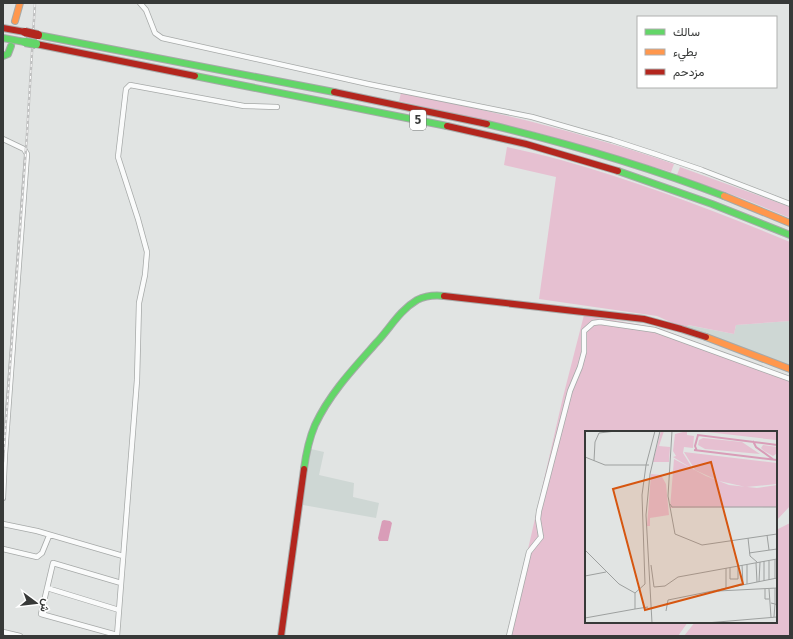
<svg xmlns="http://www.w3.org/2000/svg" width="793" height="639" viewBox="0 0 793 639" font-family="'Fira Sans',Vazirmatn,sans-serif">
	<rect width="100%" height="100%" fill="#e1e4e3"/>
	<path fill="#ced7d4" d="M790 321V367L686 329 687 325 734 334 736 325Z
		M311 449 324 452 319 475 354 483 353 497 379 503 376 518 303 505Z"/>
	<path fill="#e6c0d1" d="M401 93C494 111 584 133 674 164L671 172 539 133 399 101Z
		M507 147C525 151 543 155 561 160 639 182 715 211 790 242V321L736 325 734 334 688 325 686 329 657 316 539 299 556 177 504 165Z
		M680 167 790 207V218L744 199 677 175Z
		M584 315 658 328 790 377V506L776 521V432H586V622H688L678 636H508L563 397Z
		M790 523V636H684L695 622H776V530Z"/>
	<path fill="#d99db8" d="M384 520 390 521 392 523 388 541H379L378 538 382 521Z"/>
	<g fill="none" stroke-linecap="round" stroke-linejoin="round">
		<g stroke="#a6a9a8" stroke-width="6">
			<path id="street" d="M140 3 146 10 155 33 162 38 368 84 532 117 612 140 655 154 702 170 790 204
				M3 139 24 149 27 154 5 454 3 498
				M3 524 37 531 123 556
				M3 549 37 557 42 553 49 536
				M47 588 119 610
				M3 632 20 636
				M117 635 41 614 53 563 121 583
				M117 636 137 380 139 303 145 275 147 252 138 219 118 157 126 89 130 85 244 106 277 107
				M509 636 529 552 541 537 538 519 539 511 570 391 580 367 584 352V331L593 323 600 322 655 330 790 379"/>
		</g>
		<g stroke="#a6a9a8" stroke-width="8">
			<path id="fast" d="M38 35 334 92
				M3 38 25 42
				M3 56 8 54 11 46
				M195 76 447 126
				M487 124C567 143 646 166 724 196
				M618 171 712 204 790 235
				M304 469C306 454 309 439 315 425 330 393 354 368 377 342 390 328 400 310 417 300 425 296 435 295 444 296"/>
		</g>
		<g stroke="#a6a9a8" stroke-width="8">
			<path id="slow" d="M15 21 20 3
				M724 196 790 223
				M706 337 790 369"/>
		</g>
		<g stroke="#a6a9a8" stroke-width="8">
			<path id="jam" d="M3 28 25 32
				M36 44 195 76
				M334 92 487 124
				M447 126 526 144 618 171
				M444 296 644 319 681 329 706 337
				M281 636 304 469"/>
		</g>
		<use href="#street" stroke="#fafbfb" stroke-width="4.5"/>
		<use href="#fast" stroke="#63d668" stroke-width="6"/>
		<use href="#slow" stroke="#ff974d" stroke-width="6"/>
		<use href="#jam" stroke="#b3261e" stroke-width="6"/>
		<g stroke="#c0c1c1" stroke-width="2.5">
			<path id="rail" d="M3 462 27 134 35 3"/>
		</g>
		<use href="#rail" stroke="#fff" stroke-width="1" stroke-dasharray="3" stroke-linecap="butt"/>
		<g stroke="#a6a9a8" stroke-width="10" stroke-linecap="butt">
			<path id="fast-bridge" d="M25 42 36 44"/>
		</g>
		<g stroke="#a6a9a8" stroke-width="10" stroke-linecap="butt">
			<path id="jam-bridge" d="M25 32 38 35"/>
		</g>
		<use href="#fast-bridge" stroke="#63d668" stroke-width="8"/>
		<use href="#jam-bridge" stroke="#b3261e" stroke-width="8"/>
	</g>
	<g text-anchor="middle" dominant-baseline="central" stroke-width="4" stroke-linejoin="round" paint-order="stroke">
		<rect fill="#fff" stroke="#737474" stroke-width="1" x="410" y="110" width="16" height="20" rx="3"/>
		<g font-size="12" font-weight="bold" fill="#373938">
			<text x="418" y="120">5</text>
		</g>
	</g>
	<g transform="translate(585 431)">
		<rect width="192" height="192" fill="#e1e4e3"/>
		<path d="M76 0H79L74 15 85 16 84 31H68ZM102 0V4L109 5 108 17 99 16 98 22 108 38 88 26 91 25 88 20 90 3ZM113 0H192V9H191ZM118 7 157 11 175 23 120 18 113 14 114 9ZM178 14 192 16 191 23 188 25 179 20 176 17ZM99 21 192 32V53L161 56 134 50 110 39ZM89 28 121 45 144 54 172 57 192 54V76L85 77ZM66 43 76 44 81 53 84 84 65 87V95H62Z" fill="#e6c0d1"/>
		<path fill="none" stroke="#d99db8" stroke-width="2" d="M168 10 171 16 189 29M109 19 192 29M112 20 110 15 113 4 192 14"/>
		<path fill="none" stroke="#9da09f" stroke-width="1" d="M87 0 83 65 90 103 117 114 192 103M14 2 31 0M0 26 20 34H64M9 30 10 11 14 2M85 73 87 76H192M182 104 184 119M163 107 165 125 172 131M0 119 34 153 50 162V178L63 176M164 122 192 118M171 132 172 151M66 134 69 156 80 155 93 146 192 128M157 134 158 154M145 137V148H153V135M0 145 21 141M190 148V129M184 149V130M179 150V130M174 151 175 131M162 153V134M141 157V137M180 158V168H184M184 158 186 186M133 160 192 157M50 162 60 153 57 64 61 34 70 0M186 172 190 173V157M81 180 83 169 192 147M189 186 190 173 192 174M0 187 50 178M67 192 61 84 65 43 75 0M121 192 192 186"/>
		<path fill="#d65610" fill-opacity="0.15" stroke="#d65610" stroke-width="2" d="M126 31 158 153 60 179 28 58Z"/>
		<rect width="192" height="192" fill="none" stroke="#373938" stroke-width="2"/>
	</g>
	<rect width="793" height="639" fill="none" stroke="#373938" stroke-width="8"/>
	<rect x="637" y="16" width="140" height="72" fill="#ffffff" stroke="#afb0af"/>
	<rect x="645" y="29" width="20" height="6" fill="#63d668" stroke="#afb0af"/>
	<text x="673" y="36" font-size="12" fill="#373938">سالك</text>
	<rect x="645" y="49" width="20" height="6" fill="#ff974d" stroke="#afb0af"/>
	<text x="673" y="56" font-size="12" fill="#373938">بطيء</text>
	<rect x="645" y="69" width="20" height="6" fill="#b3261e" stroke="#afb0af"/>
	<text x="673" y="76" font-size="12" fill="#373938">مزدحم</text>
	<g transform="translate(36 603) rotate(105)" stroke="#ffffff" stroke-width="3" paint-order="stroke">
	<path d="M0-3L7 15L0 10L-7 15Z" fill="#373938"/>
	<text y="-6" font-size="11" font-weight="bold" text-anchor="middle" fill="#373938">ش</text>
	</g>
</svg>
